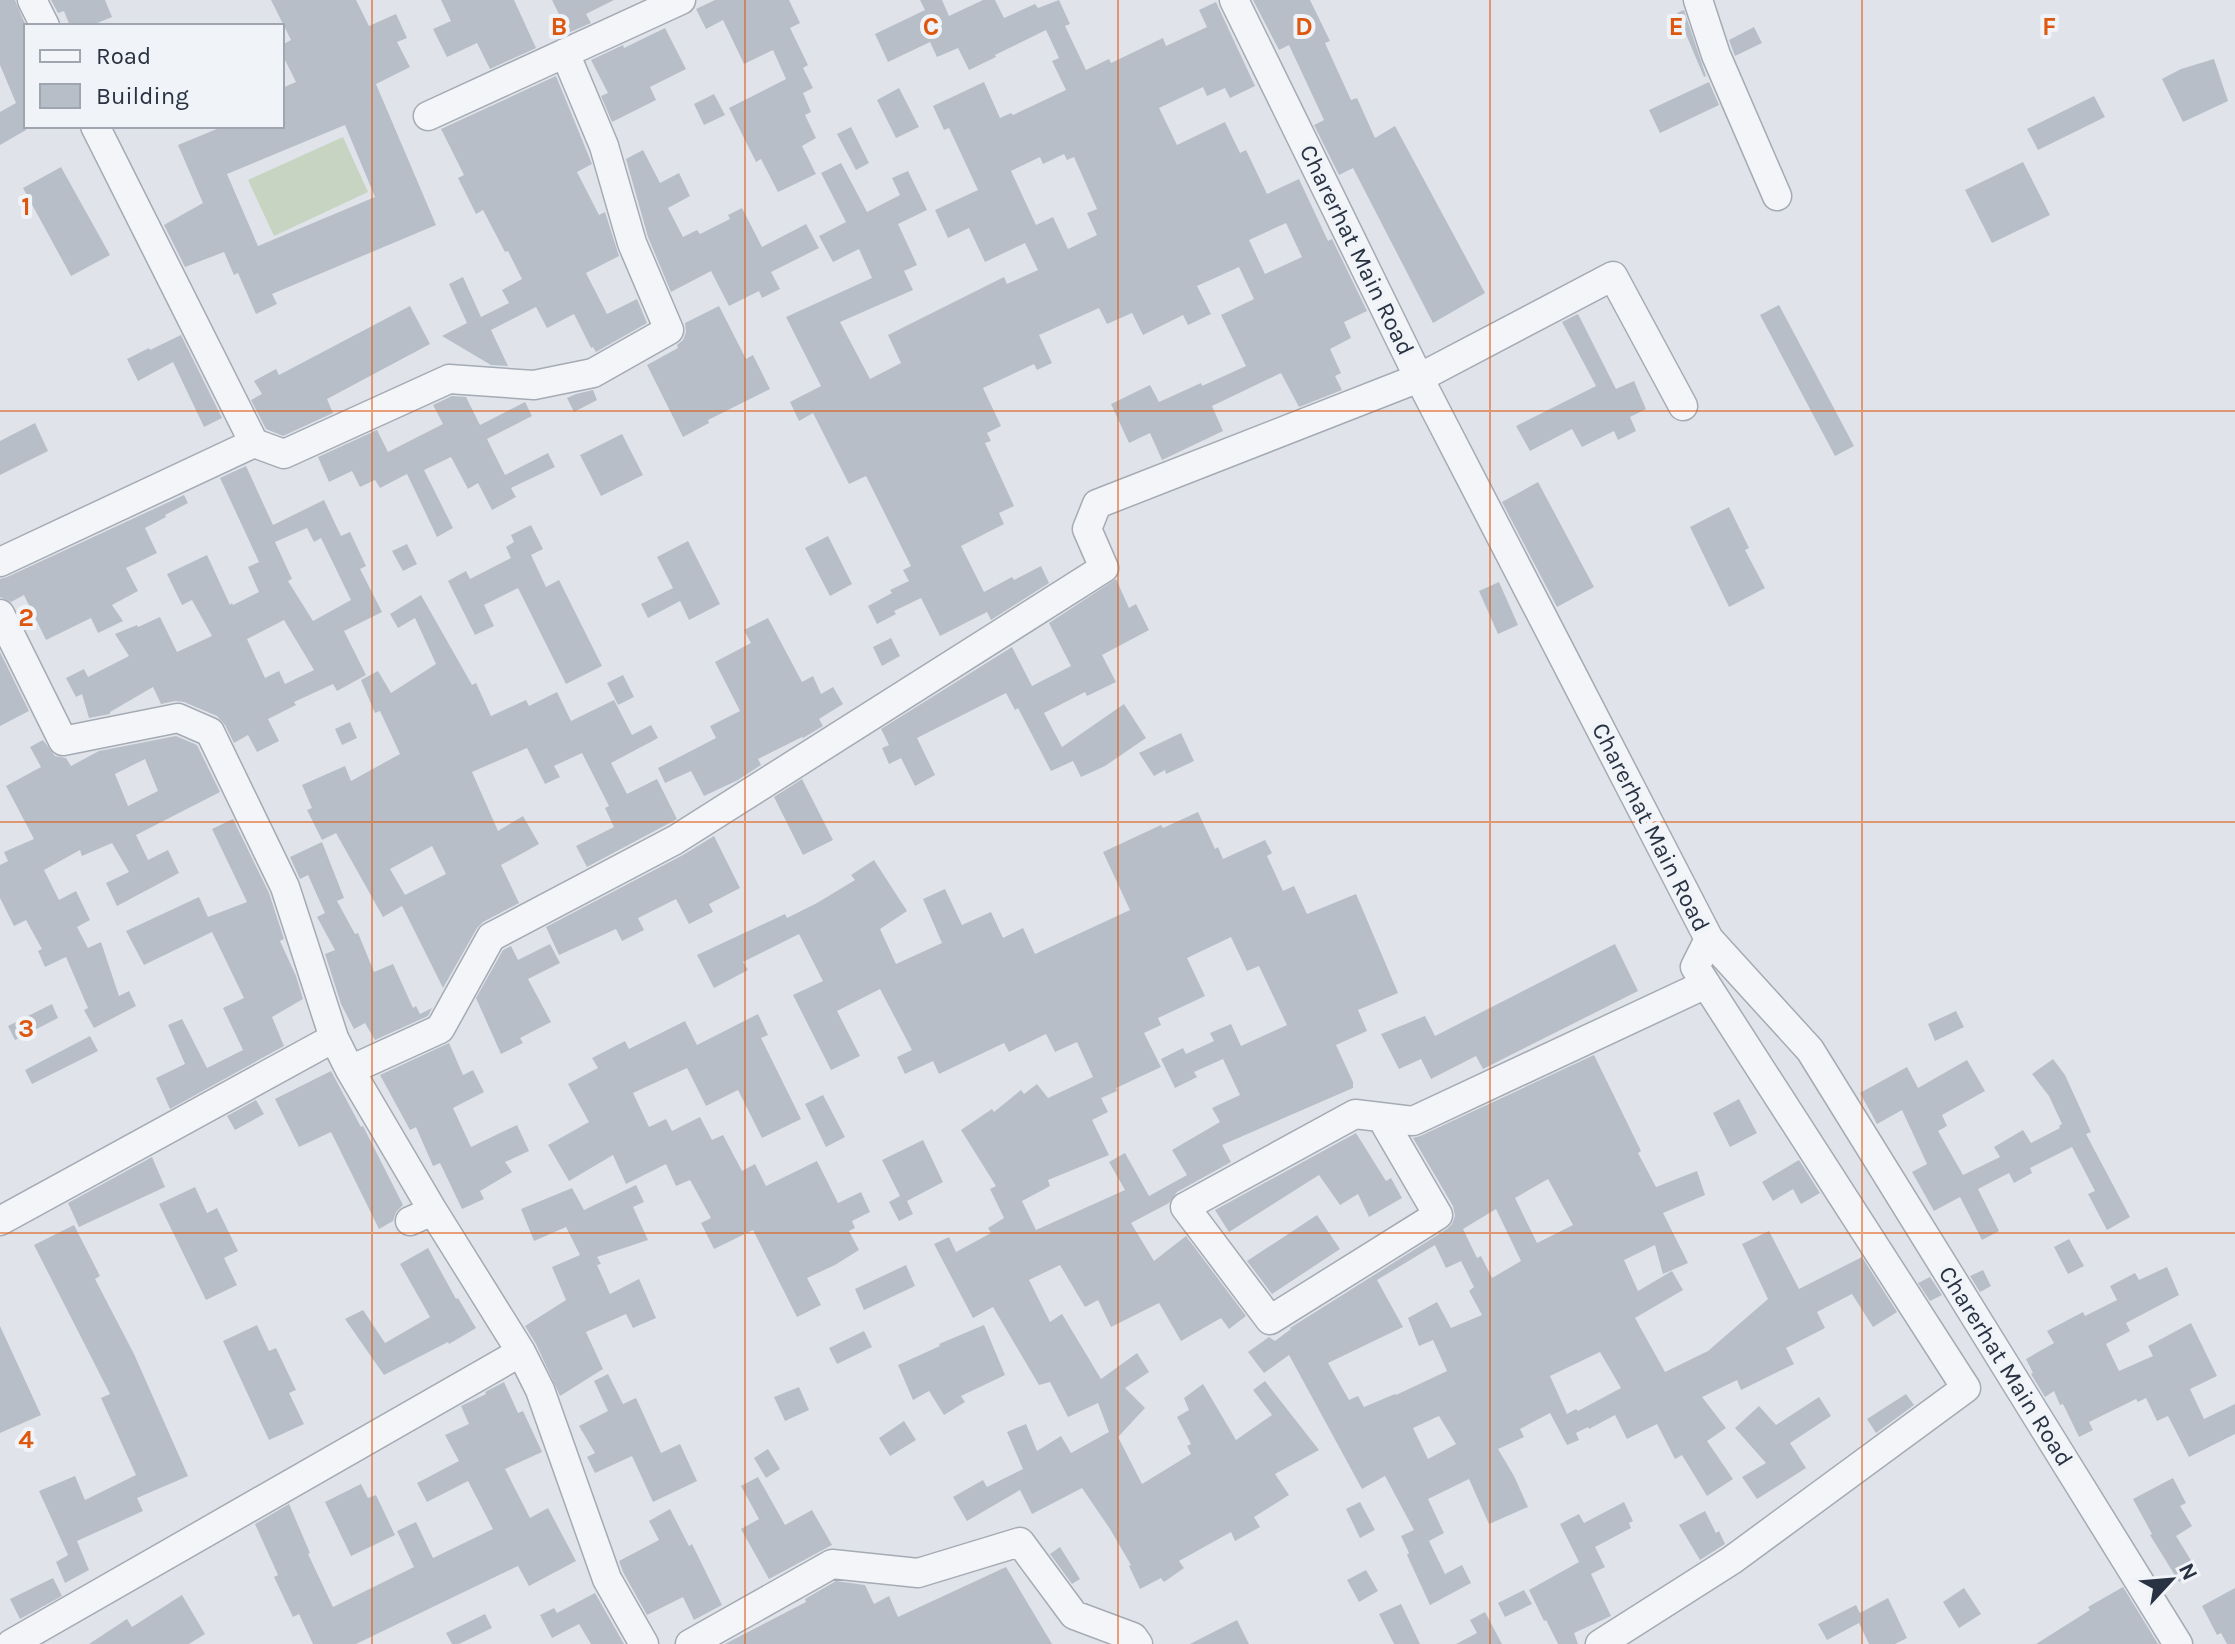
<svg xmlns="http://www.w3.org/2000/svg" width="2235" height="1644" viewBox="0 0 2235 1644" font-family="Karla,sans-serif">
	<rect width="100%" height="100%" fill="#e0e4ea"/>
	<path fill="#c6d4c1" d="M343 137 368 192 274 236 248 180Z"/>
	<path fill="#b7bec7" fill-rule="evenodd" d="M0 0H15L26 26V130L0 145V112L16 103 0 65Z
		M51 0H105L112 17 90 26H70L64 11 58 13Z
		M271 0H356L369 26 396 14 407 38 397 42 410 67 376 84 436 225 272 294 277 304 256 314 238 273 234 275 224 252 185 267 164 225 203 203 178 145 224 126H282V88L296 82 282 54V45L291 40ZM345 125 375 197 258 246 227 174Z
		M441 0H514L536 48 490 69 477 43 447 57 433 29 451 21Z
		M552 0H614L586 14 591 23 568 33Z
		M715 0H789L800 23 790 28 808 65 803 68 813 88 803 93 811 112 805 115 816 138 802 146 816 174 778 192 761 159 756 162 729 108 786 79 773 50 744 64 723 20 706 29 696 9Z
		M920 0H942L949 16 983 0H995L1004 18 1035 4 1038 8 1059 0 1070 24 1065 26 1086 70 1109 59 1111 63 1163 38 1166 46 1207 27 1199 10 1216 2 1255 86 1230 98 1225 88 1207 96 1203 87 1159 108 1177 145 1225 122 1240 153 1246 150 1267 194 1299 179 1328 241 1332 239 1367 311 1344 322 1351 338 1330 349 1341 373 1335 376 1342 390 1299 407 1281 373 1212 406 1223 431 1162 460 1150 433 1129 443 1111 404 1150 385 1159 402 1201 383 1202 386 1246 366 1221 315 1254 299 1239 267 1197 286 1211 314 1188 325 1183 315 1143 335 1132 313 1107 324 1099 308 1039 335 1052 363 1037 370 1034 364 983 388 1001 426 987 433 991 441 985 443 1014 506 999 513 1004 524 961 546 984 592 1012 577 1014 580 1041 566 1049 583 991 620 987 612 940 636 921 598 894 611 896 614 877 624 868 606 892 593 890 590 909 581 903 570 911 566 866 476 849 484 813 413 799 421 790 402 821 386 786 317 872 278 859 249 833 262 819 236 846 222 821 173 841 163 867 212 900 195 892 178 908 171 927 210 898 224 917 265 904 271 913 290 840 322 870 379 901 363 888 335 1004 277 1007 284 1038 270 1025 243 985 262 969 228 948 238 935 210 978 190 949 128 944 130 933 106 984 82 1000 118 1011 113 1013 115 1066 90 1052 61 1059 58 1046 30 995 55 996 57 969 70 958 48 937 57 930 42 888 62 875 34 925 10ZM1064 154 1067 160 1074 157 1097 209 1087 213 1097 235 1068 249 1053 217 1036 225 1011 171 1040 157 1043 164ZM1286 223 1302 257 1265 274 1249 240Z
		M1253 0H1310L1330 41 1325 43 1351 100 1357 98 1375 138 1395 126 1485 293 1433 323 1353 168 1339 175 1314 125 1324 120 1289 45 1279 50Z
		M1684 10 1706 76 1704 77 1677 13Z
		M1754 27 1762 43 1735 56 1729 40Z
		M665 28 686 69 650 87 656 100 612 122 601 96 608 93 591 60 623 45 624 48Z
		M2214 59 2228 101 2183 122 2162 79 2181 69Z
		M556 76 592 164 577 172 599 215 605 212 619 256 586 273 607 314 637 299 647 323 596 352 593 347 591 348 574 314 547 328 536 307 491 330 508 366 491 365 442 336 467 323 449 284 463 277 481 317 509 303 502 290 522 279 508 251 505 252 483 210 476 214 458 178 464 175 441 129Z
		M1709 82 1719 105 1660 133 1649 110Z
		M899 88 919 127 896 138 877 100Z
		M714 94 725 115 704 125 694 104Z
		M2094 96 2105 117 2038 150 2027 129Z
		M851 127 869 163 856 170 837 134Z
		M643 150 660 183 679 173 690 196 668 208 683 237 697 230 700 234 730 219 728 215 742 208 762 247 806 224 819 248 771 272 780 289 762 298 759 291 729 306 711 271 671 292 648 237 626 159Z
		M2023 162 2050 215 1992 243 1965 190Z
		M61 167 110 255 71 276 23 188Z
		M1779 305 1854 446 1835 456 1760 315Z
		M410 306 430 344 327 399 333 413 283 436 266 429 251 400 262 394 254 381 276 369 279 375Z
		M719 306 746 359 753 355 770 389 708 420 709 423 683 437 647 365 678 348 677 345 683 340 686 332 685 323Z
		M1578 314 1616 389 1634 381 1646 409 1630 417 1636 431 1618 440 1614 431 1582 447 1572 429 1530 451 1516 426 1596 386 1562 322Z
		M181 335 222 418 204 427 173 362 138 381 127 359 149 348 150 350Z
		M593 390 597 400 574 412 567 398 576 394Z
		M452 396 466 397 480 425 525 402 532 416 487 439 505 475 548 453 555 467 511 488 516 497 492 510 478 483 468 489 451 457 424 470 453 528 437 537 407 474 380 488 375 480 360 487 352 471 329 482 318 457 377 430 388 452 443 424 433 405Z
		M35 423 48 451 0 475V441Z
		M622 434 643 475 601 496 580 455Z
		M246 466 273 525 324 500 341 536 350 532 366 566 360 569 382 612 344 631 366 675 337 691 333 684 294 702 296 705 268 719 279 741 257 752 248 735 234 743 225 725 217 716 184 702 175 701 161 704 153 687 110 712V714L89 718 82 694 76 697 66 678 84 669 88 677 129 656 115 634 137 625 138 627 160 617 177 652 212 636 192 600 182 605 167 574 207 555 230 605 232 603 233 605 259 592 248 567 259 562 220 478ZM307 528 314 542 321 538 351 600 313 621 288 581 292 579 275 542ZM284 620 314 670 285 684 279 671 265 678 247 639Z
		M1538 482 1594 587 1557 607 1502 502Z
		M184 495 188 503 165 515 166 517 145 528 157 553 126 568 138 591 112 605 123 621 98 633 91 618 46 640 24 595 11 602 0 597V579L7 577Z
		M1729 507 1749 548 1745 550 1765 588 1729 607 1690 527Z
		M531 525 543 549 531 555 546 587 559 580 602 666 566 684 518 588 484 605 494 626 475 635 448 581 466 571 470 579 511 558 506 547 514 542 511 535Z
		M828 536 852 584 830 596 805 548Z
		M688 541 720 604 689 620 680 601 648 618 641 604 673 588 657 557Z
		M407 544 417 564 403 571 392 551Z
		M1116 579 1129 608 1136 604 1149 630 1102 655 1116 682 1087 696 1085 692 1044 713 1062 747 1124 704 1146 738 1105 766 1081 777 1073 761 1051 771 1018 708 1015 710 1006 693 917 738 935 775 915 786 901 758 889 764 882 748 889 745 881 729 1012 647 1032 686 1071 666 1049 623Z
		M1499 582 1518 625 1498 634 1479 591Z
		M421 595 472 685 476 683 491 716 526 700 529 706 557 692 571 721 614 700 632 735 651 725 658 738 611 763 627 794 657 779 677 819 587 867 576 846 614 827 605 808 609 806 582 753 554 766 560 777 545 784 527 748 472 772 498 831 523 816 539 844 501 865 519 903 483 922 477 928 443 988 402 906 383 917 336 833 322 840 307 810 312 808 302 785 345 766 351 781 400 754 380 711 375 713 361 680 378 671 391 693 436 664 415 618 398 628 390 614ZM432 846 446 874 405 895 390 869Z
		M768 618 802 682 813 676 821 694 833 687 843 704 819 719 823 726 803 738 802 737 758 759 761 765 738 780 704 796 691 771 665 783 658 768 716 738 710 726 740 711 715 662 751 643 744 630Z
		M891 638 900 656 882 666 873 647Z
		M0 652 29 711 0 726Z
		M623 675 634 697 618 705 607 683Z
		M350 722 357 738 342 745 335 729Z
		M1181 733 1194 761 1166 774 1165 770 1154 776 1139 753Z
		M176 736 197 745 220 792 136 835 148 860 168 850 179 873 117 906 106 883 129 872 112 843 82 856 80 850 44 870 59 900 76 891 90 920 77 927 88 948 101 942 119 996 129 991 136 1006 94 1028 84 1010 88 1008 66 957 45 967 38 951 42 949 26 920 14 926 0 898V865L8 861 4 852 34 839 6 786 41 767 30 747 43 740 55 756 66 758 71 766 99 751ZM145 759 158 791 128 806 115 774Z
		M802 779 833 840 803 855 774 797Z
		M1198 812 1215 849 1218 847 1223 859 1265 840 1272 853 1267 856 1283 891 1294 886 1307 914 1356 894 1398 993 1358 1010 1367 1031 1336 1045 1353 1082V1088L1222 1145 1231 1162 1177 1192 1169 1203 1131 1223 1154 1261 1186 1236 1246 1316 1229 1329 1221 1318 1181 1341 1159 1303 1111 1327 1098 1300 1085 1307 1060 1265 1029 1280 1050 1322 1062 1314 1101 1379 1137 1353 1149 1372 1125 1388 1145 1408 1118 1437 1142 1484 1191 1454 1187 1446 1191 1444 1177 1417 1189 1410 1184 1398 1203 1384 1236 1440 1272 1415 1253 1390 1265 1381 1319 1450 1275 1474 1289 1495 1254 1517 1260 1527 1235 1541 1231 1532 1179 1561 1184 1568 1164 1582 1161 1578 1140 1589 1129 1566 1131 1565 1110 1529 1082 1488 1032 1514 1020 1490 967 1521 953 1497 983 1480 987 1487 1023 1469 1007 1432 1026 1424 1037 1451 1061 1436 1071 1453 1109 1432 1098 1403 1068 1417 1050 1382 1039 1385 993 1307 973 1318 934 1244 949 1237 956 1252 991 1233 988 1228 1004 1218 990 1189 996 1186 961 1130 992 1109 994 1112 1021 1090 1024 1094 1037 1084 1048 1098 1093 1077 1077 1042 1055 1052 1046 1034 1009 1052 1004 1043 939 1074 933 1061 905 1074 897 1057 912 1050 880 989 837 1011 860 1056 831 1070 793 995 823 981 799 934 743 962 748 970 714 988 697 955 785 914 787 918 817 903 855 880 851 875 874 860 907 911 880 929 896 964 942 943 923 899 945 889 962 925 991 912 1003 938 1023 928 1035 954 1130 910 1103 852 1161 825 1163 828ZM1231 937 1247 971 1259 966 1287 1025 1241 1046 1231 1024 1210 1033 1214 1041 1186 1054 1183 1048 1161 1059 1175 1088 1197 1077 1194 1072 1223 1059 1240 1095 1212 1108 1220 1122 1172 1150 1187 1175 1149 1196 1125 1153 1109 1162 1125 1190 1036 1230 1022 1201 1050 1186 1048 1180 1109 1155 1092 1120 1108 1112 1101 1098 1117 1091 1116 1088 1161 1067 1144 1033 1161 1025 1158 1018 1205 996 1187 958Z
		M233 819 269 893 284 939 280 941 296 976 303 999 272 1017 284 1046 170 1109 156 1078 185 1064 168 1025 182 1019 207 1068 243 1050 223 1008 244 998 212 932 144 965 126 931 199 897 208 917 247 902 212 829Z
		M714 836 740 888 709 904 713 912 689 924 676 899 638 918 644 930 622 941 616 929 559 955 546 927 683 855Z
		M322 842 344 898 337 901 355 934 358 933 374 972 393 964 413 1008 416 1006 420 1014 432 1008 428 1016 375 1040 365 1023 354 1029 341 1004 325 954 335 950 317 917 325 913 308 875 300 879 290 857Z
		M550 944 560 963 528 979 551 1022 520 1038 523 1043 501 1054 476 998 503 950 511 946 518 960Z
		M1615 944 1638 991 1483 1069 1476 1056 1431 1079 1421 1059 1399 1069 1381 1034 1425 1016 1435 1036Z
		M52 1004 58 1018 15 1040 8 1026Z
		M1956 1011 1964 1027 1935 1041 1928 1024Z
		M758 1014 768 1035 761 1038 801 1119 762 1138 738 1090 706 1106 687 1068 633 1093 649 1127 666 1119 672 1131 700 1117 712 1140 723 1135 742 1171 755 1164 766 1186 817 1161 838 1203 861 1192 870 1212 852 1221 855 1228 849 1231 859 1250 835 1265 807 1278 821 1305 797 1317 753 1230 714 1249 701 1223 711 1218 690 1180 676 1186 666 1164 626 1184 613 1155 569 1181 548 1145 589 1122 568 1084 598 1068 592 1058 625 1041 629 1049 685 1021 697 1045Z
		M90 1036 98 1051 32 1084 25 1070Z
		M449 1043 463 1075 473 1070 484 1092 453 1108 471 1147 517 1125 529 1151 505 1162 512 1172 480 1191 484 1199 462 1209 440 1163 433 1166 416 1127 410 1130 380 1075Z
		M1594 1055 1641 1151 1638 1153 1656 1187 1697 1171 1705 1195 1663 1213 1688 1263 1663 1274 1655 1245 1624 1260 1638 1291 1672 1271 1683 1290 1635 1318 1665 1372 1708 1351 1768 1299 1742 1244 1769 1231 1799 1289 1862 1257 1897 1312 1873 1327 1852 1294 1817 1312 1825 1328 1786 1348 1794 1364 1741 1390 1737 1380 1702 1397 1726 1428 1707 1441 1733 1479 1707 1496 1682 1455 1675 1459 1657 1424 1627 1439 1615 1415 1589 1429 1588 1427 1576 1433 1579 1440 1567 1445 1550 1413 1520 1429 1524 1437 1498 1449 1514 1476 1528 1507 1489 1524 1469 1479 1428 1499 1444 1533 1429 1541 1445 1574 1462 1565 1471 1583 1430 1605 1407 1555 1409 1553 1401 1536 1414 1530 1385 1476 1362 1489 1289 1355 1264 1373 1248 1352 1269 1337 1275 1341 1291 1329 1290 1328 1447 1229 1452 1224 1455 1216 1453 1206 1413 1138 1420 1136ZM1548 1179 1573 1225 1537 1243 1515 1198ZM1496 1209 1521 1261 1492 1278 1481 1256 1477 1258 1463 1229ZM1435 1245 1446 1268 1461 1261 1474 1287 1469 1291 1482 1315 1451 1328 1437 1302 1408 1318 1419 1346 1433 1340 1447 1371 1396 1395 1395 1394 1364 1407 1358 1396 1349 1400 1328 1363 1403 1327 1377 1280ZM1600 1352 1621 1388 1578 1411 1576 1409 1567 1414 1550 1376ZM1439 1416 1456 1444 1428 1459 1413 1428Z
		M2053 1059 2065 1075 2091 1132 2086 1134 2130 1217 2107 1230 2088 1194 2095 1191 2072 1147 2030 1168 2032 1173 2014 1183 2009 1173 1978 1189 1999 1231 1982 1240 1960 1197 1934 1211 1912 1172 1927 1164 1902 1110 1877 1124 1860 1093 1907 1067 1918 1088 1967 1060 1985 1091 1942 1115 1947 1126 1938 1131 1963 1175 2000 1157 1994 1147 2023 1130 2031 1143 2060 1128 2059 1126 2062 1124 2049 1096 2032 1074Z
		M331 1071 361 1127 363 1126 403 1205 396 1212 393 1221 379 1229 331 1132 299 1147 275 1099Z
		M823 1095 845 1137 826 1147 805 1104Z
		M1739 1099 1757 1133 1730 1147 1713 1113Z
		M256 1100 264 1114 235 1130 227 1116Z
		M1356 1133 1386 1181 1391 1178 1402 1198 1369 1217 1358 1194 1340 1205 1319 1175 1229 1232 1215 1210Z
		M923 1140 943 1182 907 1201 913 1214 899 1221 889 1202 900 1196 882 1160Z
		M152 1157 165 1187 79 1227 68 1203Z
		M1799 1160 1820 1193 1801 1204 1793 1189 1773 1201 1762 1182Z
		M636 1185 644 1202 633 1207 648 1240 597 1257 601 1264 597 1265 610 1294 639 1279 656 1318 633 1328 626 1314 586 1332 603 1369 560 1396 536 1344 525 1326 566 1300 552 1267 580 1255 566 1227 534 1241 521 1209 572 1188 584 1210Z
		M195 1187 207 1213 217 1208 238 1251 224 1258 237 1285 206 1300 159 1204Z
		M1317 1215 1340 1249 1272 1294 1247 1261Z
		M74 1225 100 1276 95 1279 134 1354 188 1476 137 1498 143 1511 77 1541 89 1570 65 1583 56 1562 68 1555 39 1491 75 1476 85 1500 136 1475 101 1398 110 1394 34 1245Z
		M2069 1239 2084 1266 2068 1274 2054 1247Z
		M428 1248 456 1299 458 1298 476 1328 449 1344 448 1342 384 1375 345 1319 363 1310 385 1343 430 1317 400 1264Z
		M906 1265 915 1286 864 1310 855 1289Z
		M2167 1267 2179 1295 2126 1323 2130 1331 2106 1344 2119 1371 2153 1356 2148 1346 2191 1323 2217 1376 2190 1389 2204 1419 2235 1404V1434L2189 1457 2168 1416 2157 1421 2146 1398 2138 1402 2136 1399 2089 1422 2093 1430 2079 1437 2063 1404 2060 1405 2054 1391 2045 1397 2031 1374 2033 1373 2026 1359 2054 1343 2047 1331 2083 1312 2085 1316 2117 1300 2110 1286 2135 1273 2139 1280Z
		M1983 1270 1991 1286 1980 1292 1970 1276Z
		M1930 1277 1942 1295 1930 1301 1918 1283Z
		M257 1325 269 1351 276 1348 296 1390 289 1393 304 1424 269 1440 223 1341Z
		M984 1325 1005 1375 961 1396 965 1402 944 1415 929 1391 913 1400 898 1365 940 1346 939 1344Z
		M0 1326 41 1415 0 1433Z
		M864 1331 872 1347 837 1364 829 1348Z
		M608 1374 623 1404 636 1398 661 1453 680 1444 697 1481 653 1502 632 1456 595 1473 587 1457 595 1453 579 1426 608 1411 594 1381Z
		M504 1382 518 1413 523 1411 542 1452 505 1469 530 1518 548 1508 576 1561 529 1586 518 1566 356 1644H313L299 1614 293 1617 274 1577 278 1575 255 1524 289 1504 310 1553 308 1554 333 1607 414 1567 397 1531 416 1522 433 1558 493 1529 468 1481 427 1502 417 1483 459 1461 445 1435 469 1424 461 1406 486 1394 485 1392Z
		M799 1387 809 1410 785 1421 774 1397Z
		M1906 1394 1914 1405 1876 1433 1867 1419Z
		M1819 1397 1831 1416 1790 1443 1806 1468 1757 1499 1742 1477 1766 1463 1735 1428 1759 1406 1776 1425Z
		M904 1421 916 1440 890 1456 879 1438Z
		M768 1449 780 1469 766 1478 754 1458Z
		M758 1477 785 1525 812 1510 832 1545 769 1579 741 1529 759 1519 741 1486Z
		M2173 1478 2186 1503 2180 1506 2192 1526 2176 1536 2197 1570 2179 1582 2150 1535 2152 1534 2133 1499Z
		M361 1484 368 1498 376 1495 395 1535 351 1556 325 1502Z
		M1360 1502 1375 1530 1360 1538 1346 1509Z
		M1624 1502 1633 1521 1629 1523 1631 1528 1595 1547 1605 1567 1591 1574 1611 1616 1574 1633 1578 1644H1558L1546 1620 1544 1621 1529 1590 1579 1562 1560 1524 1579 1514 1584 1523Z
		M670 1509 689 1546 692 1544 722 1605 694 1620 683 1597 647 1615 623 1572 619 1561 659 1540 649 1521Z
		M1705 1511 1716 1533 1719 1531 1725 1544 1700 1560 1679 1525Z
		M1060 1547 1080 1579 1072 1584 1050 1554Z
		M1006 1567 1052 1644H725L806 1602 805 1599 836 1581 865 1585 874 1604 889 1596 898 1617Z
		M1366 1570 1378 1591 1359 1602 1347 1580Z
		M53 1578 62 1596 20 1619 10 1599Z
		M2123 1587 2158 1644H2036L2090 1610 2088 1607Z
		M1964 1588 1981 1614 1959 1628 1943 1602Z
		M2235 1588V1644H2227L2221 1633 2217 1635 2202 1606Z
		M1524 1590 1532 1604 1505 1617 1498 1603Z
		M595 1593 624 1644H591L579 1624 552 1638 540 1615 554 1608 557 1613Z
		M182 1595 205 1634 189 1644H89L127 1619 132 1627Z
		M1888 1598 1907 1638 1895 1644H1869L1859 1623 1827 1640 1818 1624 1856 1605 1860 1613Z
		M1401 1604 1420 1644H1394L1379 1614Z
		M1485 1612 1502 1644H1456L1477 1633 1470 1620Z
		M485 1614 492 1628 459 1644H452L446 1633Z
		M1237 1620 1249 1644H1190Z"/>
	<g fill="none" stroke-linecap="round" stroke-linejoin="round">
		<g stroke="#a5abb4" stroke-width="31">
			<path id="minor" d="M32 0 45 26
				M1234 0 1419 378 1709 939 1810 1050 2178 1644
				M1698 0 1716 55 1777 196
				M428 116 681 0
				M254 443 284 454 449 379 534 385 593 373 669 330 632 243 604 146 565 53
				M0 562 254 443 95 126
				M0 614 63 741 178 718 210 732 285 887 334 1038 350 1070 433 1211 410 1221
				M350 1070 440 1029 491 937 675 840 1104 568 1087 529 1097 504 1419 378 1613 276 1683 406
				M1381 1117 1438 1215 1270 1320 1185 1207 1355 1114 1413 1121 1706 984
				M433 1211 521 1352 540 1390 607 1579 644 1644
				M0 1221 334 1038
				M11 1644 521 1352
				M690 1644 832 1564 918 1573 1020 1542 1074 1615 1133 1637 1138 1644
				M1600 1644 1732 1560 1966 1388 1695 967 1709 939"/>
		</g>
		<use href="#minor" stroke="#f3f5f8" stroke-width="28"/>
	</g>
	<path fill="none" stroke="#de570f" stroke-width="2" stroke-opacity="0.55" d="M372 0V1644M745 0V1644M1118 0V1644M1490 0V1644M1862 0V1644M0 411H2235M0 822H2235M0 1233H2235"/>
	<g text-anchor="middle" dominant-baseline="central" stroke-width="8" stroke-linejoin="round" paint-order="stroke">
		<g font-size="24" fill="#283242" stroke="#f0f3f7">
			<text transform="translate(1357 250) rotate(64)">Charerhat Main Road</text>
			<text transform="translate(1651 827) rotate(63)">Charerhat Main Road</text>
			<text transform="translate(2006 1366) rotate(58)">Charerhat Main Road</text>
		</g>
	</g>
	<g font-size="26" text-anchor="middle" font-weight="bold" fill="#de570f" stroke="#f0f3f7" stroke-width="8" stroke-linejoin="round" paint-order="stroke">
		<text x="559" y="35">B</text>
		<text x="931" y="35">C</text>
		<text x="1304" y="35">D</text>
		<text x="1676" y="35">E</text>
		<text x="2049" y="35">F</text>
		<text x="26" y="215">1</text>
		<text x="26" y="626">2</text>
		<text x="26" y="1037">3</text>
		<text x="26" y="1448">4</text>
	</g>
	<rect x="24" y="24" width="260" height="104" fill="#f0f3f7" stroke="#a0a6af" stroke-width="2"/>
	<rect x="40" y="50" width="40" height="12" fill="#f3f5f8" stroke="#a0a6af" stroke-width="2"/>
	<text x="96" y="64" font-size="24" fill="#283242">Road</text>
	<rect x="40" y="84" width="40" height="24" fill="#b7bec7" stroke="#a0a6af" stroke-width="2"/>
	<text x="96" y="104" font-size="24" fill="#283242">Building</text>
	<g transform="translate(2171 1580) rotate(64)" stroke="#f0f3f7" stroke-width="6" paint-order="stroke">
	<path d="M0-6L14 30L0 20L-14 30Z" fill="#283242"/>
	<text y="-12" font-size="22" font-weight="bold" text-anchor="middle" fill="#283242">N</text>
	</g>
</svg>
